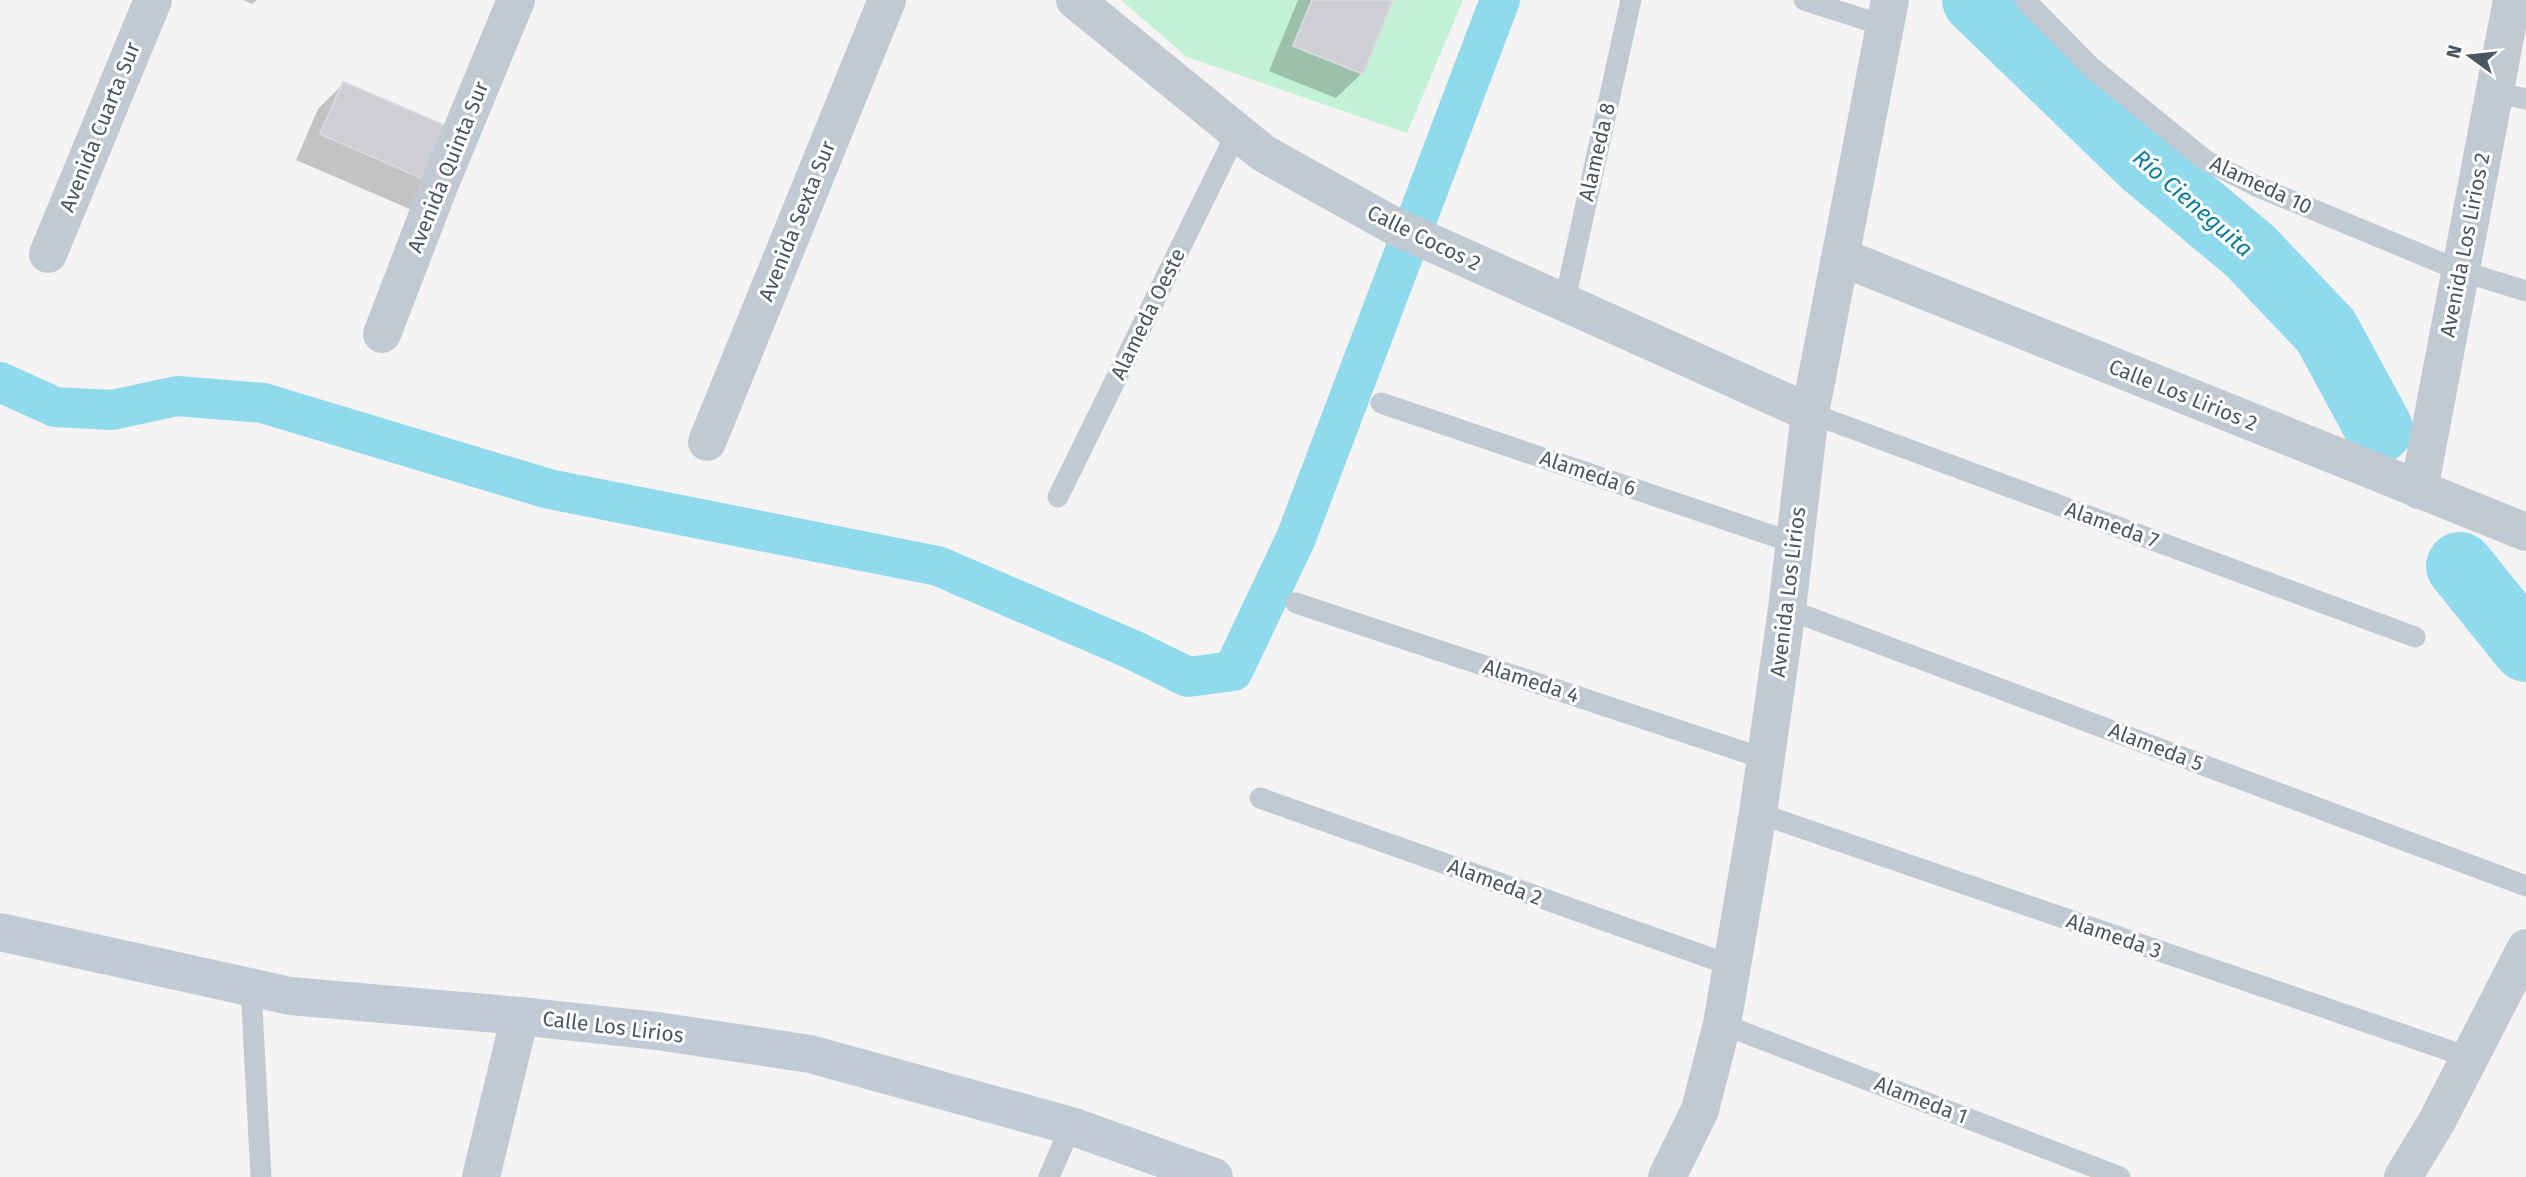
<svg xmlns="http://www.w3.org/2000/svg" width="2526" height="1177" viewBox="0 0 2526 1177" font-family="'Fira Sans',sans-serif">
	<rect width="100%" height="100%" fill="#f5f3f3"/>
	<path fill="#c3f1d5" d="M1121 0H1463L1407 133 1187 57Z"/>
	<path fill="#0003" d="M243 0H257L252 4Z
		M1298 0H1391L1362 73 1336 98 1269 71Z
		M343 84 438 185 412 210 296 160 318 109Z"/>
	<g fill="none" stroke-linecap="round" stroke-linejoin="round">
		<path stroke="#90daee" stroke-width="40" d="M0 382 55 407 112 410 177 396 263 403 549 489 938 566 1131 649 1188 677 1233 671 1296 538 1500 0"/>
		<path stroke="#90daee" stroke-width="68" d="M1976 0 2146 164 2250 251 2326 331 2379 429
			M2460 566 2526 648"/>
	</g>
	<path fill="#cdcfd5" stroke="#d7d9de" stroke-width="2" d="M1312 0H1393L1363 74 1293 46Z
		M343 82 462 133 439 186 320 134Z"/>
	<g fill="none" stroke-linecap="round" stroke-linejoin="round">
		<path stroke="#c1cad2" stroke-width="21" d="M1804 0 1885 26
			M2025 0 2092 68 2205 160 2256 186 2461 271 2526 291
			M2494 92 2526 99
			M1564 304 1631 0
			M1381 403 1794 543
			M1810 413 2415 637
			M1058 497 1237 132
			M1296 603 1765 759
			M1787 609 2526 886
			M1260 798 1730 965
			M1758 813 2471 1058
			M251 988 261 1177
			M1722 1024 2120 1177
			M1049 1177 1071 1126"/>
		<path stroke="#c1cad2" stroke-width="38" d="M1075 0 1263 153 1394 226 1810 413
			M48 254 153 0
			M1841 257 2526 532
			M382 334 439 186 516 0
			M707 442 887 0
			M2419 490 2512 0
			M481 1177 520 1016
			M1667 1177 1700 1110 1722 1024 1758 813 1787 609 1810 413 1890 0
			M2403 1177 2437 1121 2526 948"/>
		<path stroke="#c1cbd6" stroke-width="38" d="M0 932 290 996 520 1016 657 1031 810 1054 1071 1126 1214 1177"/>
	</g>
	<g text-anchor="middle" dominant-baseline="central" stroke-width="6" stroke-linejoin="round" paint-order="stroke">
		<g font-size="21" fill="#4a5661" stroke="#fff">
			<text transform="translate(100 127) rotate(-68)">Avenida Cuarta Sur</text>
			<text transform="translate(1597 152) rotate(-77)">Alameda 8</text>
			<text transform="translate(448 167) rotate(-68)">Avenida Quinta Sur</text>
			<text transform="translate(2261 185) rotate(25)">Alameda 10</text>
			<text transform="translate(797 221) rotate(-68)">Avenida Sexta Sur</text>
			<text transform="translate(1424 238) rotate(26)">Calle Cocos 2</text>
			<text transform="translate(2465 245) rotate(-79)">Avenida Los Lirios 2</text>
			<text transform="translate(1148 314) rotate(-64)">Alameda Oeste</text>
			<text transform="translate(2183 395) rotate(22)">Calle Los Lirios 2</text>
			<text transform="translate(1588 473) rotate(19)">Alameda 6</text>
			<text transform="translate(2112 525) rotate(20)">Alameda 7</text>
			<text transform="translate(1788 592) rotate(-83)">Avenida Los Lirios</text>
			<text transform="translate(1531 681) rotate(18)">Alameda 4</text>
			<text transform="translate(2156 747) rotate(21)">Alameda 5</text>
			<text transform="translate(1495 882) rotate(20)">Alameda 2</text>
			<text transform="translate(2114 936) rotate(19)">Alameda 3</text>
			<text transform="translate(613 1027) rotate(7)">Calle Los Lirios</text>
			<text transform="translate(1921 1100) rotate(21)">Alameda 1</text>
		</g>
		<g font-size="23" font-style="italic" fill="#0c7c9b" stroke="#fff">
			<text transform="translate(2193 203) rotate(41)">Río Cieneguita</text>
		</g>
	</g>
	<g transform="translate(2470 56) rotate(285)" stroke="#ffffff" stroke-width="5" paint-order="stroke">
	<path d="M0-5L12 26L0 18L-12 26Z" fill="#4a5661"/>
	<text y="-10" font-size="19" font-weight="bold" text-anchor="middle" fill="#4a5661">N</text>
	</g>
</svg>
